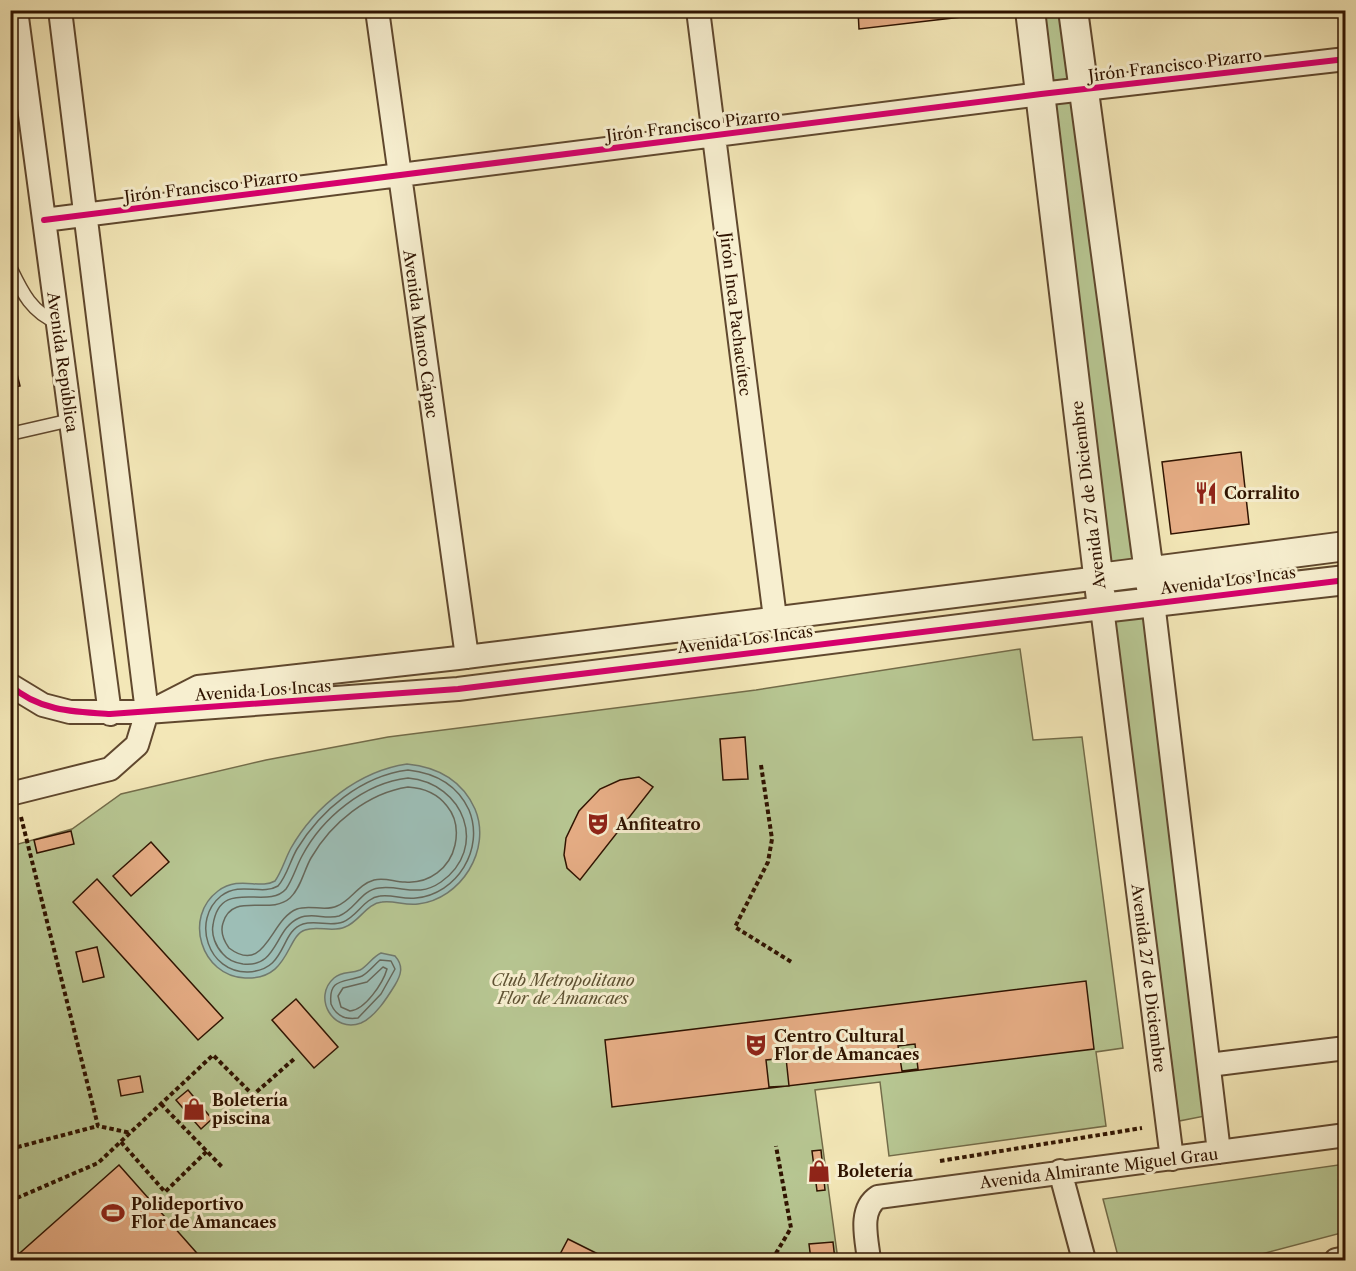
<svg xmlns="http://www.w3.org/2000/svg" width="1356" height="1271" viewBox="0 0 1356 1271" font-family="'Libre Caslon Text',serif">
	<rect width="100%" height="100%" fill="#f3e7b7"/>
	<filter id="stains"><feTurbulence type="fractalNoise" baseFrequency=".00333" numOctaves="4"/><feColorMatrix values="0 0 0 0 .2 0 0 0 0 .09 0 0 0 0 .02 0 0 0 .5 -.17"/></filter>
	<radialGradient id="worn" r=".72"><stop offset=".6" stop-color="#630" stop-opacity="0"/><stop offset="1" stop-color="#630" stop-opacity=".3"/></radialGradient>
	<path fill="#b7c692" stroke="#736c49" stroke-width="1.5" d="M1040 11H1063L1072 84 1050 87Z
		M1075 100 1133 565 1108 567 1051 102Z
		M1146 617 1205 1116 1179 1121 1115 621Z
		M1020 649 1033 740 1082 737 1123 1048 1096 1052 1106 1126 889 1156 880 1082 815 1090 838 1260H11V846L72 829 121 794 266 760 388 737 756 690Z
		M1345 1164V1232L1239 1260H1119L1103 1199Z"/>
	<path fill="#9dbeb6" stroke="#717a6d" stroke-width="1.5" d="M407 764C438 767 462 780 475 809 492 850 461 899 418 904 405 906 394 900 382 902 367 903 359 922 345 927 332 933 318 925 305 930 286 936 290 980 245 978 201 976 183 917 218 891 240 875 259 890 275 881 282 871 285 859 291 848 315 806 359 771 407 764Z
		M381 953 395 956C404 966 401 975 395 985 387 998 375 1017 361 1023 333 1034 312 997 334 978 342 971 350 974 360 970 368 966 372 957 381 953Z"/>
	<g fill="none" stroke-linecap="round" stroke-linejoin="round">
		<path stroke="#66685b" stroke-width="1.5" d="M408 770C435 773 457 784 469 810 485 849 457 894 416 898 404 900 392 894 380 896 364 898 358 916 343 922 330 927 317 920 303 924 279 932 288 970 248 972 208 973 191 920 221 896 241 881 261 896 278 886 287 876 290 861 297 849 321 810 361 776 408 770Z
			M408 778C464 783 489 848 441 882 418 898 402 885 379 888 361 890 355 910 339 916 326 920 312 912 299 918 274 929 278 968 243 964 236 963 228 960 223 954 216 947 211 935 213 925 220 876 267 911 286 889 293 879 296 867 302 856 322 818 364 783 408 778Z
			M408 787C424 788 437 793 447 806 456 817 458 831 455 845 450 868 429 884 405 882 394 882 385 877 374 880 357 885 352 900 337 906 325 912 310 904 297 909 270 919 266 976 229 948 224 941 220 932 223 923 232 891 270 916 290 898 301 888 304 870 311 858 331 823 368 793 408 787Z
			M380 960 391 961 395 969 381 994 358 1018C345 1020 336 1016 331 1004 328 977 345 983 362 976 369 972 374 965 380 960Z
			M383 967 387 969C383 983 365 1010 350 1011L341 1007 338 996 343 988 367 982Z"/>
	</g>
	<path fill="#e6ad85" stroke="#2f1300" stroke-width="1.5" fill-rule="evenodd" d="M858 10H986L987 14 859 29Z
		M10 346 20 386 10 388Z
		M1241 452 1249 524 1171 534 1162 462Z
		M745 737 748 779 723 780 720 739Z
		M639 777 653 787 580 880 567 868 564 855 566 838 579 811 600 789 620 780Z
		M71 831 74 844 37 853 34 840Z
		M151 842 169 862 131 896 113 876Z
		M97 879 223 1018 198 1040 73 902Z
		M97 947 104 977 83 982 76 952Z
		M1086 981 1094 1049 612 1107 605 1040ZM915 1044 918 1069 902 1071 898 1046ZM786 1058 789 1086 769 1087 766 1060Z
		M296 999 338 1047 314 1068 272 1020Z
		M140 1076 143 1092 121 1096 118 1080Z
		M188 1090 212 1119 201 1129 176 1100Z
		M821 1150 825 1190 817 1191 812 1151Z
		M119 1165 203 1260H12Z
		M568 1239 610 1260H557Z
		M833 1242 835 1260H811L809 1244Z"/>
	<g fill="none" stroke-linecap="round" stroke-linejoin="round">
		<g stroke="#60482e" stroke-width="15">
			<path id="service" d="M10 267C22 292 31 312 58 323
				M10 434 71 420"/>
		</g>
		<g stroke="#60482e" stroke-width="26">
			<path id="minor" d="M16 10 110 714
				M377 10 467 657
				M698 10 775 618
				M44 220 1041 94 1346 59
				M1153 602 1219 1152
				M10 685 43 705 70 712H147L458 689 1102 608 1172 1159
				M159 707 198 687 458 658 1099 578
				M10 794 110 769 137 745 147 712 60 10
				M1209 1065 1346 1048
				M1060 1171 1084 1260
				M869 1260C867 1240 858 1210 878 1197L1346 1135
				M1336 1260 1346 1258"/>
		</g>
		<g stroke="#60482e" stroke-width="32">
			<path id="tertiary" d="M1030 10 1102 608 1346 580
				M1073 10 1153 602
				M1099 578 1346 546"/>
		</g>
		<path stroke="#2f1300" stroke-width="4" stroke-dasharray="4.5 3" stroke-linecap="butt" d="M761 765 772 839 768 862 735 927 793 963
			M21 817 98 1126 131 1133
			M161 1104 223 1168
			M121 1142 165 1192 207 1151
			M10 1149 98 1126
			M940 1161 1142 1128
			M859 1173 870 1172
			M10 1201 98 1163 213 1055 253 1095 294 1059
			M772 1260 791 1228 776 1146"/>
		<use href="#service" stroke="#f7efd0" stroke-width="12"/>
		<use href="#minor" stroke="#f7efd0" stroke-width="22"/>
		<use href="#tertiary" stroke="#f7efd0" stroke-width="28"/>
		<g stroke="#f7efd0" stroke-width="10">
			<path id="cycleway" d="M44 220 1041 94 1346 59
				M10 685C38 711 75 712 110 714L458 689 1346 580"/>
		</g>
		<use href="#cycleway" stroke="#d6006c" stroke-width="6"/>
	</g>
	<defs>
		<g id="restaurant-bare" transform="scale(1.8)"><path d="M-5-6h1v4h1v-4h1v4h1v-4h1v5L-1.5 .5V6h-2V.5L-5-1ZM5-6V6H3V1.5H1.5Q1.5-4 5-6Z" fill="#8f2418" stroke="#f7efd0" stroke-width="2.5" paint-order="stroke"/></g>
		<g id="theatre-bare" transform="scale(1.8)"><path d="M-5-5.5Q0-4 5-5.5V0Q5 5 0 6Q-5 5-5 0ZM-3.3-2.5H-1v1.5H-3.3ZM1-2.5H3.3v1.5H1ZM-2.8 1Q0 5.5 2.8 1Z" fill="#8f2418" stroke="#f7efd0" stroke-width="2.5" paint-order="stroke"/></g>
		<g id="shop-bare" transform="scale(1.8)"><path d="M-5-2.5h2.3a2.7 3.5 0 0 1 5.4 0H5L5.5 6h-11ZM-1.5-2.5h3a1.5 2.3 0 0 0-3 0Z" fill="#8f2418" stroke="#f7efd0" stroke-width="2.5" paint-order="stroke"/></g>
		<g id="stadium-bare" transform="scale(1.8)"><path d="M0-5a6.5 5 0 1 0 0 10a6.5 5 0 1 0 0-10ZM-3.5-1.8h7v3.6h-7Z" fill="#8f2418" stroke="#f7efd0" stroke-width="2.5" paint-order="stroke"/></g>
	</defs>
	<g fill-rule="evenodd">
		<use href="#restaurant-bare" x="1206" y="493"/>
		<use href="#theatre-bare" x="598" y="824"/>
		<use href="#theatre-bare" x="756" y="1045"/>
		<use href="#shop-bare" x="194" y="1109"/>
		<use href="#shop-bare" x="819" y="1171"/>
		<use href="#stadium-bare" x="113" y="1213"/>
	</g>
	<g text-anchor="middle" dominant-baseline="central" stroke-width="6" stroke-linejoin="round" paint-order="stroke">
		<g font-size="16" fill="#2f1300" stroke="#f7efd0">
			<text transform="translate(1175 65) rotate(-7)">Jirón Francisco Pizarro</text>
			<text transform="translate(693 125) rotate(-7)">Jirón Francisco Pizarro</text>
			<text transform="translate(211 186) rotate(-7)">Jirón Francisco Pizarro</text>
			<text transform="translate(736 314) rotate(83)">Jirón Inca Pachacútec</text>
			<text transform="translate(421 334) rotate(82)">Avenida Manco Cápac</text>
			<text transform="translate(63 362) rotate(82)">Avenida República</text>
			<text transform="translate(1088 495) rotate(-97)">Avenida 27 de Diciembre</text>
			<text transform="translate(1228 580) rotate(-7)">Avenida Los Incas</text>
			<text transform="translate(745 639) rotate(-7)">Avenida Los Incas</text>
			<text transform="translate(263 690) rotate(-4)">Avenida Los Incas</text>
			<text transform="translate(1149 978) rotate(83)">Avenida 27 de Diciembre</text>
			<text transform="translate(1099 1168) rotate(-7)">Avenida Almirante Miguel Grau</text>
		</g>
		<g font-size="16" font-weight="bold" fill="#2f1300" stroke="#f7efd0" text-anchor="start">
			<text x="1224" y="493">Corralito</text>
			<text x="616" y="824">Anfiteatro</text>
			<text x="774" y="1036">Centro Cultural<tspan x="774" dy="18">Flor de Amancaes</tspan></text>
			<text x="212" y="1100">Boletería<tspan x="212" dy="18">piscina</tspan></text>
			<text x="837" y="1171">Boletería</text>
			<text x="131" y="1204">Polideportivo<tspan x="131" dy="18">Flor de Amancaes</tspan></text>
		</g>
		<g font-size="16" font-style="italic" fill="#5f5233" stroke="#f7efd0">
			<text x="563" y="980">Club Metropolitano<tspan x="563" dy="18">Flor de Amancaes</tspan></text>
		</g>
	</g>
	<rect width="1356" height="1271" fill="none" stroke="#f3e7b7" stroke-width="36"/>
	<rect x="12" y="12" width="1332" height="1247" fill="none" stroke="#2f1300" stroke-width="3"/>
	<rect x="18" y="18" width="1320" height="1235" fill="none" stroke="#2f1300" stroke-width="1.5"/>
	<rect width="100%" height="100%" filter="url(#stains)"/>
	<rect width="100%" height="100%" fill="url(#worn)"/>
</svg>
